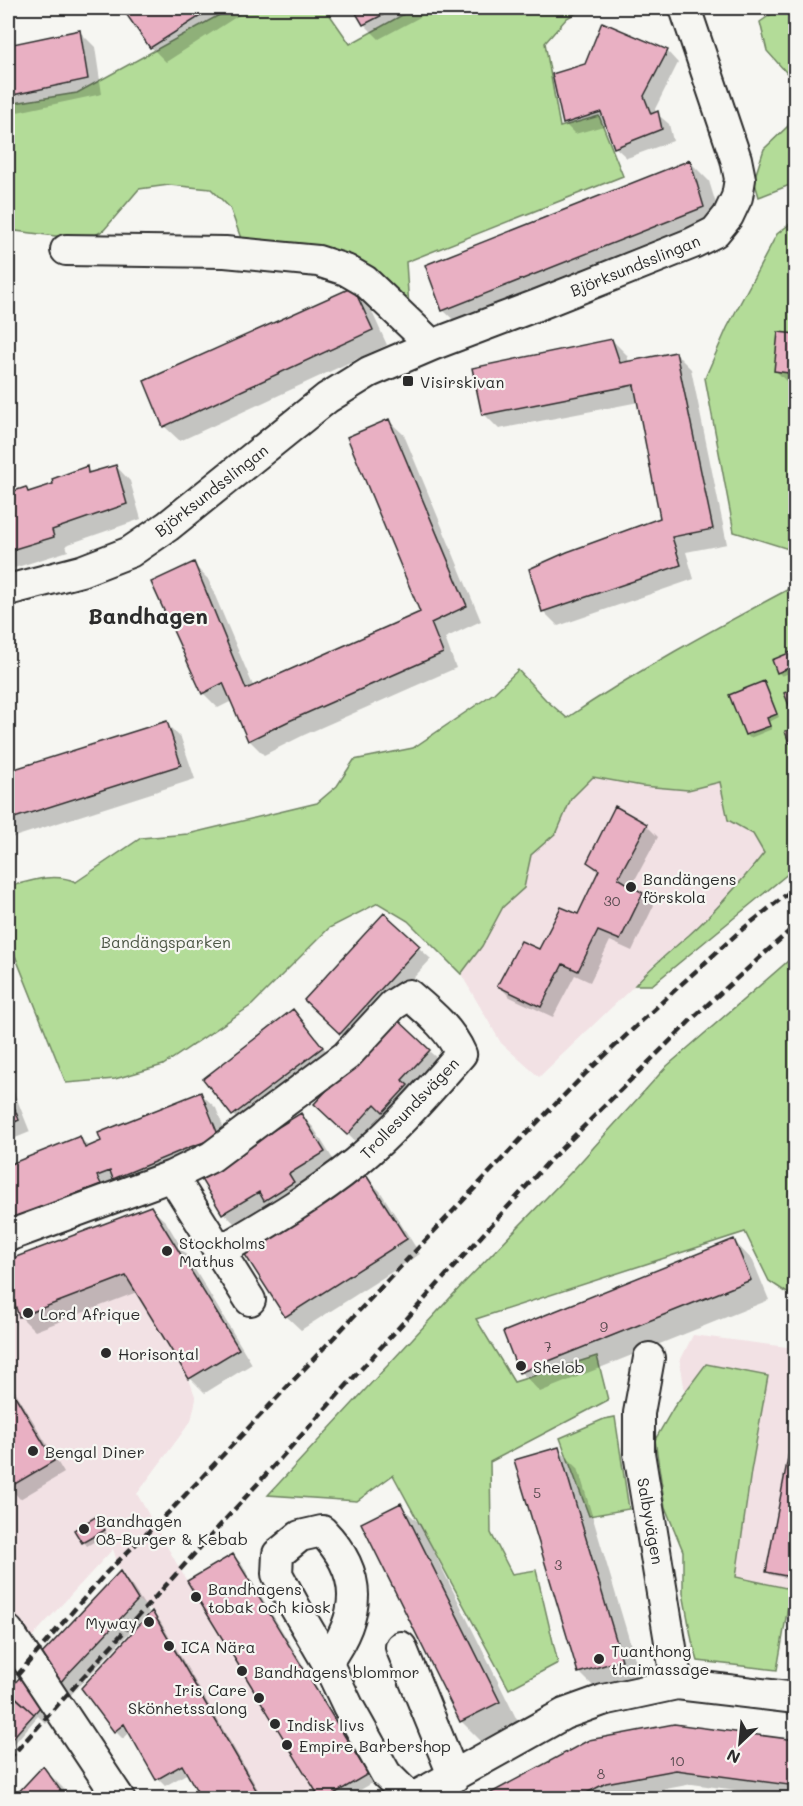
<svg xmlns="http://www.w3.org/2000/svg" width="803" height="1806" viewBox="0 0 803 1806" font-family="Mali,sans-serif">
	<rect width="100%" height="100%" fill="#f6f6f2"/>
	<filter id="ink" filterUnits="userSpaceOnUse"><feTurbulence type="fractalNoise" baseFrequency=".0167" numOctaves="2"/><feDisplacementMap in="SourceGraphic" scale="12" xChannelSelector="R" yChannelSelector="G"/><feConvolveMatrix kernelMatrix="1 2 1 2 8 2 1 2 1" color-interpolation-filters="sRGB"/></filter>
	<g filter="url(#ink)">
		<path fill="#f2e1e4" d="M723 756 728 820 753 834 764 853 739 885 690 934 654 964 635 985 539 1077 501 1043 461 974 482 946 503 907 524 888 531 855 557 832 571 799 593 777Z
			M126 1276 189 1379 196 1399 191 1421 137 1494 185 1578 320 1798H261L152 1611 138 1600 120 1571 113 1549 19 1651 8 1631V1488L53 1460 8 1384V1283L19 1316Z
			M693 1335 795 1348V1609L741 1635 708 1538 680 1361Z"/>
		<path fill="#b3dc98" stroke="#6f8462" stroke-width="1.5" d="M232 8H325L350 44 415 8H585L567 18 545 43 560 127 599 116 623 176 406 262 409 308 243 244 230 208 211 189 169 185 139 189 104 230 87 240 8 230V104L77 93Z
			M780 8H795V183L759 197 754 180 764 149 788 126 794 101V81L767 51 760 22Z
			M795 220V551L734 532 705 378 727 328 777 234Z
			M795 568V868L652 985H635C652 966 670 951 689 935 717 910 741 882 764 853L753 834 728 820 720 782 688 790 642 786 593 777 571 799 557 832 531 855 524 888 503 907 482 946 461 974 408 921 378 903 329 928 252 1005 163 1065 115 1079 66 1083 8 938V887C30 881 54 872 76 882L141 838 188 834 317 803 337 786 354 760 413 748 494 693 518 670 546 700 567 718C638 670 712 630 787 590Z
			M795 955V1298L769 1281 745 1232 476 1319 514 1382 597 1356 608 1400 490 1462 491 1533 512 1574 536 1570 558 1663 509 1689 393 1475 357 1501 268 1495 462 1285 575 1168 667 1066Z
			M706 1364 768 1376 751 1471 736 1577 791 1589 777 1670 698 1661 692 1641 683 1593V1551L665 1507 655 1440 674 1407Z
			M615 1417 629 1509 589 1516 560 1438 604 1419Z"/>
		<path fill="#0003" d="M124 8H250L166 62 151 47Z
			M355 8H417L422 16 379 39 364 24Z
			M80 32 95 47 102 94 8 114V46Z
			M667 51 678 63 655 109 656 113 669 124 673 141 627 158 615 147 607 125 575 134 564 123Z
			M690 162 709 181 723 227 463 329 443 310Z
			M353 289 368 303 387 345 180 441 165 427 146 382Z
			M796 335V383L787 382 776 371Z
			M612 340 627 355 629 363 676 354 691 369 727 544 686 552 694 579 558 626 543 611 662 519 639 402 499 429 484 414Z
			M389 421 404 435 481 621 445 638 456 668 304 735 264 755 249 740 232 701 218 708 203 693 193 564 208 579 254 688 422 613Z
			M116 466 130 481 141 519 66 545 68 551 8 570V495L26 489 30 493 55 486 86 468 92 474Z
			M796 652V670L782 676 778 672Z
			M764 683 767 686 779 717 769 722 772 729 750 738 746 735 731 696Z
			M166 723 181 738 195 779 8 839V773Z
			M646 825 658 837 631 887 642 894 654 905 632 951 610 941 590 982 575 975 553 1017 510 997 498 985 579 916 599 873 588 862Z
			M384 916 431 959 352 1044 317 1011Z
			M293 1011 333 1059 245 1126 233 1115Z
			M429 1051 441 1062 359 1145 327 1115Z
			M8 1077 30 1132 8 1141Z
			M201 1094 216 1108 233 1152 8 1241V1167L80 1138 89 1147Z
			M301 1115 313 1127 336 1164 277 1211 269 1203 235 1224 224 1213Z
			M366 1177 380 1191 420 1254 301 1330 286 1316Z
			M151 1208 166 1222 252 1364 205 1393 190 1378 137 1292 35 1331 20 1316 8 1278V1262Z
			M734 1241 753 1261 769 1300 540 1392 521 1372Z
			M8 1379 64 1473 20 1499 8 1486Z
			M796 1424V1580L771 1575 768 1572Z
			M558 1449 578 1468 641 1679 599 1692 579 1672Z
			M400 1505 420 1524 518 1722 481 1741 461 1721Z
			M100 1522 107 1534 87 1546 76 1530Z
			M233 1556 241 1563 374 1782 347 1798H322L189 1582Z
			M120 1573 131 1585 149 1612 76 1689 46 1724 38 1716 8 1751V1693L12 1696 14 1695Z
			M152 1614 160 1621 263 1798H203L188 1773 165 1786 158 1779 130 1732 123 1739 115 1731Z
			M796 1742V1798L692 1784 619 1798H492Z
			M43 1768 63 1788 70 1798H15Z"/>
		<path fill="#e9b0c3" stroke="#2b2b2b" stroke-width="1.5" d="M122 8H213L150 48Z
			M353 8H396L363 25Z
			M602 22 668 50 644 96 651 114 658 111 662 129 614 148 601 112 563 124 552 74 585 64Z
			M80 30 88 79 8 96V45Z
			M690 160 704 207 442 311 425 265Z
			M353 287 373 330 163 427 144 381Z
			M778 332 796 334V374L774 371Z
			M612 339 620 363 676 352 713 529 672 537 681 565 542 612 529 569 567 552 660 518 634 385 482 415 472 368Z
			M389 419 467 606 431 623 443 653 289 721 248 741 223 683 202 694 151 582 194 562 246 689 420 612 347 437Z
			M116 465 127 504 52 530 54 537 8 551V493L26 487 28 492 53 484 52 479 87 466 88 473Z
			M796 650V665L777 673 772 660Z
			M764 681 777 714 767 718 770 726 745 735 729 695Z
			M796 688V708L791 710 784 693Z
			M167 721 181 765 8 820V771Z
			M796 729V742L789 743 785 731Z
			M615 806 647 824 618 878 643 893 620 940 598 931 578 971 563 964 541 1007 497 986 521 941 539 949 561 907 578 914 599 870 587 862Z
			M384 913 420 946 340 1034 304 1000Z
			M293 1009 323 1047 232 1116 203 1079Z
			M395 1017 430 1050 402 1080 408 1085 383 1112 375 1104 347 1135 314 1104Z
			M8 1091 19 1120 8 1125Z
			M201 1092 219 1137 190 1147 113 1179 110 1171 97 1176 101 1184 8 1220V1165L80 1136 85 1148 101 1141 98 1133Z
			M301 1113 325 1152 289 1174 294 1182 264 1201 259 1192 222 1214 199 1176Z
			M366 1175 407 1239 285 1317 244 1253Z
			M151 1206 239 1349 189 1379 126 1276 19 1317 8 1283V1260Z
			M734 1239 751 1280 519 1373 503 1332Z
			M8 1384 54 1461 8 1488Z
			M796 1416V1578L766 1572Z
			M559 1447 622 1660 578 1673 514 1460Z
			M401 1503 500 1702 460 1722 361 1523Z
			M97 1516 105 1530 82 1543 74 1530Z
			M233 1554 368 1774 327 1798H320L187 1581Z
			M120 1571 138 1600 65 1677 34 1714 8 1690Z
			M152 1611 245 1771 261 1798H201L182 1765 156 1780 124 1724 114 1732 81 1688Z
			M8 1691 34 1714 8 1743Z
			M674 1724 796 1740V1786L676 1770 606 1783 577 1798H492L489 1794 589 1740Z
			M43 1766 66 1798H13Z"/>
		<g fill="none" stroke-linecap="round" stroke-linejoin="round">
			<g stroke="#2b2b2b" stroke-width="34">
				<path id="minor" d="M66 250 225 252 318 261 346 270 365 281 432 345
					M8 590 81 571 130 552 168 526 327 398 369 372 432 345 540 304 693 243 715 232 728 216 737 197 740 179 736 159 685 8
					M172 1176 211 1157 346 1056 393 1005 409 995C430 1013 450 1029 461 1054 428 1092 394 1131 355 1163 313 1197 266 1224 220 1251
					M8 1236 172 1176 250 1300
					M649 1358 639 1413V1453L677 1684
					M8 1631 119 1798
					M401 1647 454 1777
					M327 1662C361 1615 364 1574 322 1531L300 1536 278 1554 277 1574 295 1607 327 1662 348 1706 386 1774 410 1798
					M413 1798 564 1714 603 1700 677 1684 796 1698"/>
			</g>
			<use href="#minor" stroke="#f6f6f2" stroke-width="30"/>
			<path stroke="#2b2b2b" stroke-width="4.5" stroke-dasharray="9 4.5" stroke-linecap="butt" d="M8 1686 106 1573 172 1509 521 1139 586 1073 676 989 739 932 796 887
				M8 1760 552 1158 695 1016 796 925"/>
		</g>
	</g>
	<g fill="#2b2b2b" stroke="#f6f6f2" stroke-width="2">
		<rect x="402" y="375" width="12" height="12" rx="3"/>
		<circle cx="631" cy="887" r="6"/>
		<circle cx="167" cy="1251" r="6"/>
		<circle cx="28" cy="1313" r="6"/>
		<circle cx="106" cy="1353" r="6"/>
		<circle cx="521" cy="1366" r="6"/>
		<circle cx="33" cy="1451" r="6"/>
		<circle cx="84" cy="1529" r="6"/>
		<circle cx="196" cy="1597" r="6"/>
		<circle cx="149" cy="1622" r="6"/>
		<circle cx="169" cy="1646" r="6"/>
		<circle cx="599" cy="1659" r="6"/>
		<circle cx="242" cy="1671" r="6"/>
		<circle cx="259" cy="1698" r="6"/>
		<circle cx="275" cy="1724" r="6"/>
		<circle cx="287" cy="1745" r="6"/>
	</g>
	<g text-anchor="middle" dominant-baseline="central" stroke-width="4.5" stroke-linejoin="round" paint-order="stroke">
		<g font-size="14" fill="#5a4c51">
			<text x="612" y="900">30</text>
			<text x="604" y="1326">9</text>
			<text x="548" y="1346">7</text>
			<text x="537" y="1492">5</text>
			<text x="558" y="1564">3</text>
			<text x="677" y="1760">10</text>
			<text x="601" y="1773">8</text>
		</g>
		<g font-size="16" fill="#2b2b2b" stroke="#f6f6f2">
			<text transform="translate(635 265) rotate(-22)">Björksundsslingan</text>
			<text transform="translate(211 490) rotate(-38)">Björksundsslingan</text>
			<text transform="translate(409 1108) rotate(-46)">Trollesundsvägen</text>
			<text transform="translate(651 1521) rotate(80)">Salbyvägen</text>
		</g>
		<g font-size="16" fill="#2b2b2b" stroke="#f6f6f2" text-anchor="start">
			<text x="420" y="381">Visirskivan</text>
			<text x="643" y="878">Bandängens<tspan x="643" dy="18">förskola</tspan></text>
			<text x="179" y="1242">Stockholms<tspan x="179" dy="18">Mathus</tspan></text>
			<text x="40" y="1313">Lord Afrique</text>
			<text x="118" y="1353">Horisontal</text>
			<text x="533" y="1366">Shelob</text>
			<text x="45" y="1451">Bengal Diner</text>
			<text x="96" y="1520">Bandhagen<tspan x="96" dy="18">08-Burger &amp; Kebab</tspan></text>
			<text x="208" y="1588">Bandhagens<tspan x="208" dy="18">tobak och kiosk</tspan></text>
			<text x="137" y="1622" text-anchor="end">Myway</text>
			<text x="181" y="1646">ICA Nära</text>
			<text x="611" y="1650">Tuanthong<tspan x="611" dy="18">thaimassage</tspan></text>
			<text x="254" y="1671">Bandhagens blommor</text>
			<text x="247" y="1689" text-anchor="end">Iris Care<tspan x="247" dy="18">Skönhetssalong</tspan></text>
			<text x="287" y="1724">Indisk livs</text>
			<text x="299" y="1745">Empire Barbershop</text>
		</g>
		<g font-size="16" fill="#4d5746" stroke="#f6f6f2">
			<text x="166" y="941">Bandängsparken</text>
		</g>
		<g font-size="22" font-weight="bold" fill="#2b2b2b" stroke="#f6f6f2">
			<text x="148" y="615">Bandhagen</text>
		</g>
	</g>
	<rect width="803" height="1806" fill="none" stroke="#f6f6f2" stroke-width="30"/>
	<rect x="15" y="15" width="773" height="1776" fill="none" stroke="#2b2b2b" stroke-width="2" filter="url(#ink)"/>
	<g transform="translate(740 1743) rotate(206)" stroke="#f6f6f2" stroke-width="4.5" paint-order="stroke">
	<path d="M0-4.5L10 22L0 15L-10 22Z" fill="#2b2b2b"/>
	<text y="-9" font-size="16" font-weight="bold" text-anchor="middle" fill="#2b2b2b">N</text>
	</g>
</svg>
